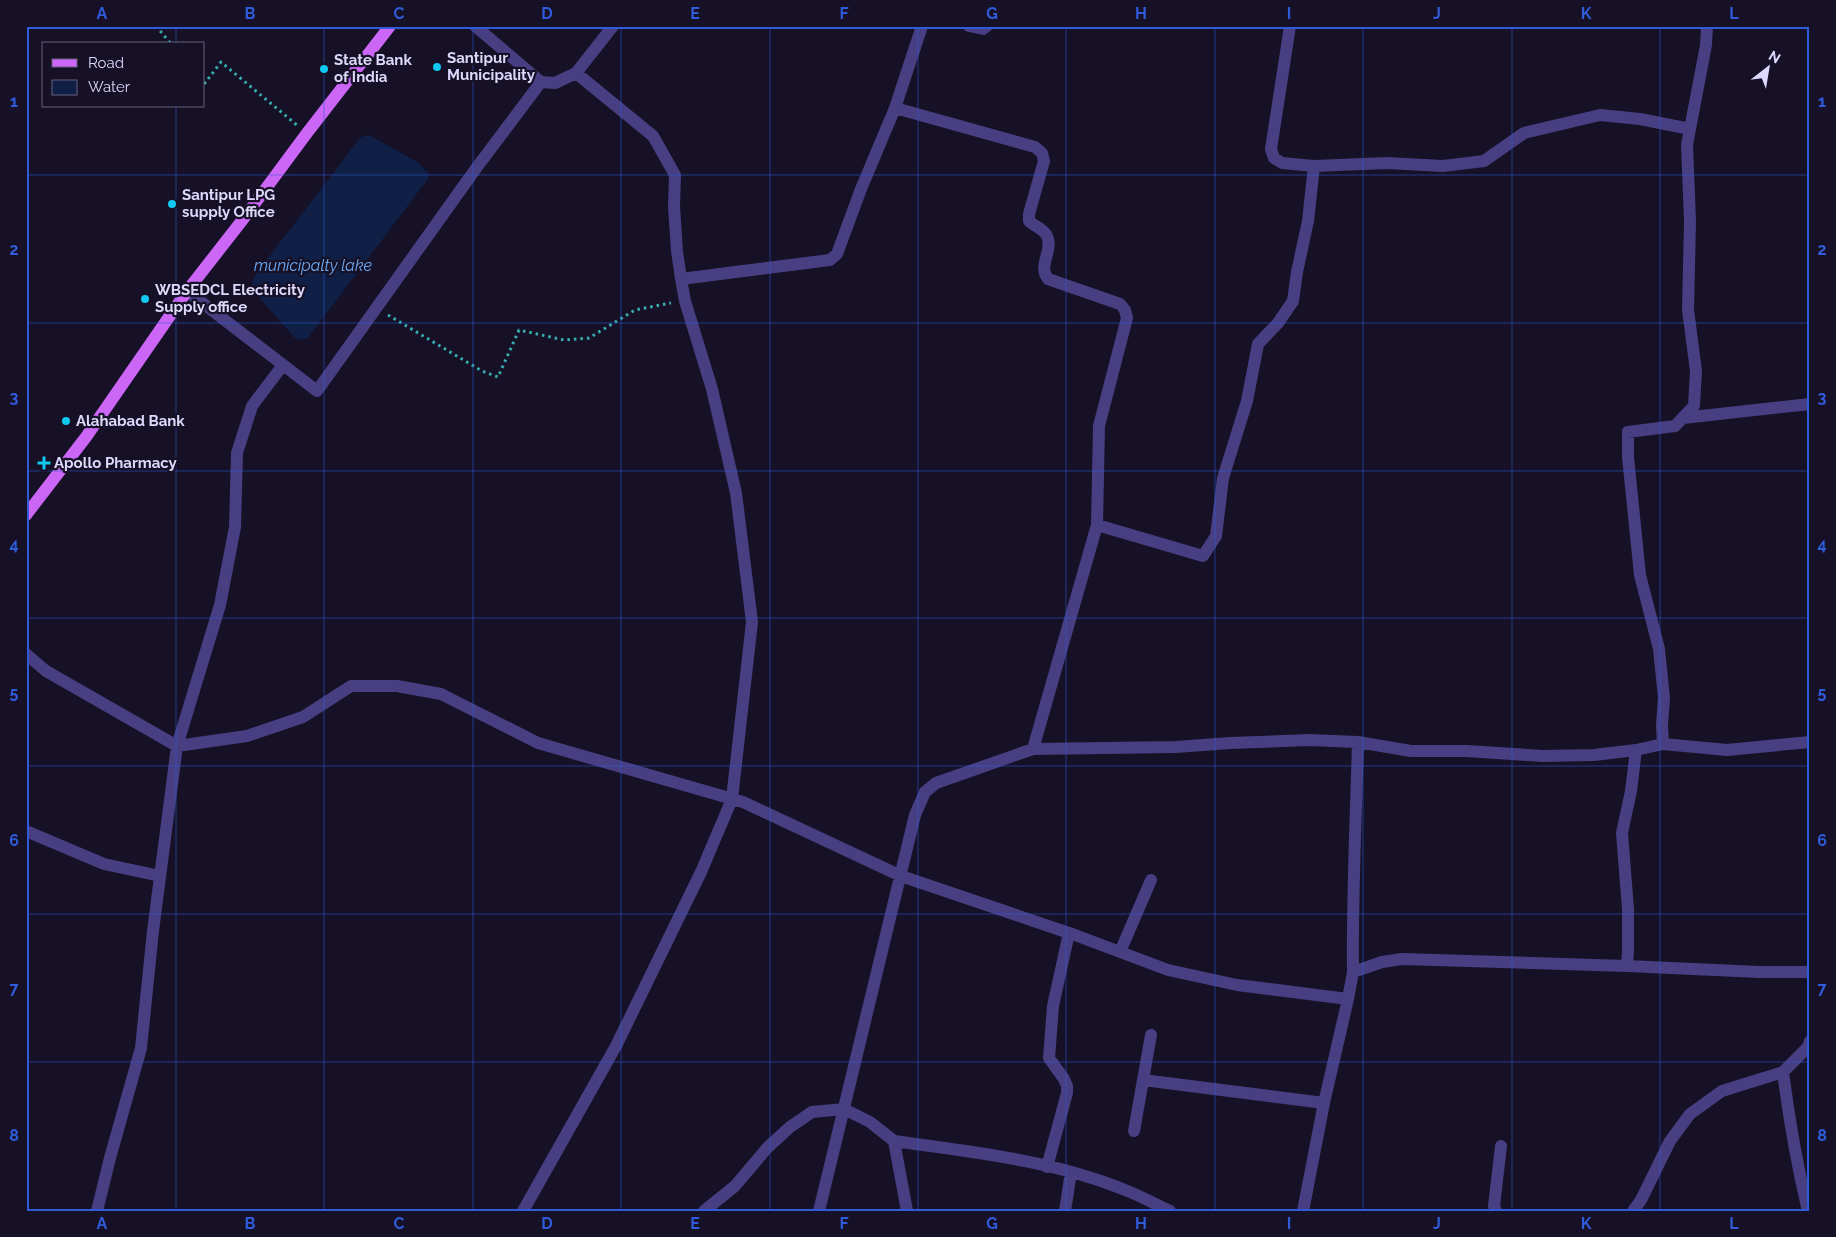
<svg xmlns="http://www.w3.org/2000/svg" width="1836" height="1237" viewBox="0 0 1836 1237" font-family="Raleway,sans-serif">
	<rect width="100%" height="100%" fill="#161126"/>
	<path fill="#101f46" d="M369 135 419 163 429 174 428 179 308 338 301 340 295 338 254 292 252 284 255 275 357 142 361 137Z"/>
	<g fill="none" stroke-linecap="round" stroke-linejoin="round">
		<path stroke="#37afb1" stroke-width="3" stroke-dasharray="2.5 4" stroke-linecap="butt" d="M156 26 171 44
			M204 82 205 83 221 62 298 126
			M388 315 482 371 498 377 519 330 564 340 589 338 635 310 671 303"/>
		<path stroke="#473f82" stroke-width="12" d="M475 26 541 82 555 83 576 73 613 26
			M969 26 983 29 987 26
			M1290 26 1271 149 1274 158 1282 163 1314 166
			M895 108 1035 147 1042 153 1044 161 1029 214V221C1034 226 1044 229 1047 236 1054 251 1037 265 1048 279L1120 304 1125 310 1127 318 1099 426 1097 525
			M681 279 830 260 837 254 861 189 895 108 922 26
			M187 291 317 391 477 167 541 82
			M1683 418 1810 404
			M26 654 46 671 177 746 247 736 303 717 351 686H397L441 694 538 743 743 802 901 876 1075 935 1168 970 1237 985 1348 999 1353 972 1382 962 1402 959 1627 966 1759 972H1810
			M1663 744 1727 750 1810 742
			M1033 749 1097 525 1203 556 1216 536 1223 478 1247 401 1258 344 1278 323 1293 301 1297 272 1308 221 1314 166 1387 163 1443 166 1484 161 1524 133 1600 115 1640 119 1690 129
			M26 831 104 864 160 876
			M1120 952 1151 880
			M1627 966 1628 951V909L1622 833 1631 791 1636 750
			M1353 972C1352 895 1356 818 1358 742
			M1783 1072C1789 1119 1797 1165 1808 1211
			M1143 1080 1324 1103
			M1134 1131 1151 1035
			M894 1141C971 1152 1052 1160 1125 1190 1141 1196 1155 1204 1170 1211
			M1047 1167 1067 1093V1086L1064 1079 1049 1058 1053 1006 1069 933
			M97 1211 110 1158 141 1048 153 931 177 746 220 605 235 527 237 453 252 406 283 365
			M523 1211 616 1046 701 872 732 799 752 622 736 493 712 389 685 301 681 279 677 251 674 207 675 175 653 136 576 73
			M704 1211 735 1186 767 1148 790 1127 812 1112 844 1109 870 1122 894 1141 907 1211
			M819 1211 915 815 925 792 936 783 1033 749 1176 747 1230 743 1309 740 1358 742 1411 751H1467L1543 756 1594 755 1636 750 1663 744 1662 725 1664 698 1659 649 1640 575 1628 457V432L1675 426 1694 406 1696 371 1688 310 1690 221 1687 145 1706 45 1707 26
			M1065 1211 1071 1172
			M1303 1211 1324 1103 1348 999
			M1496 1211 1494 1206 1501 1146
			M1633 1211 1641 1200 1670 1141 1690 1114 1722 1091 1783 1072 1808 1047 1810 1041"/>
		<path stroke="#cb66f6" stroke-width="12" d="M26 515 86 437 187 291 244 218 307 133 390 26"/>
	</g>
	<path fill="none" stroke="#305cdc" stroke-width="1" stroke-opacity="0.55" d="M176 26V44M324 26V1211M473 26V1211M621 26V1211M770 26V1211M918 26V1211M1066 26V1211M1215 26V1211M1363 26V1211M1512 26V1211M1660 26V1211M176 106V1211M26 175H1810M26 323H1810M26 471H1810M26 618H1810M26 766H1810M26 914H1810M26 1062H1810"/>
	<g fill="#10c8f0" stroke="#161126" stroke-width="2">
		<circle cx="437" cy="67" r="5"/>
		<circle cx="324" cy="69" r="5"/>
		<circle cx="172" cy="204" r="5"/>
		<circle cx="145" cy="299" r="5"/>
		<circle cx="66" cy="421" r="5"/>
		<path d="M41.5 455.5h5v5h5v5h-5v5h-5v-5h-5v-5h5z"/>
	</g>
	<g text-anchor="middle" dominant-baseline="central" stroke-width="4.5" stroke-linejoin="round" paint-order="stroke">
		<g font-size="15" font-weight="bold" fill="#dfd8fd" stroke="#161126" text-anchor="start">
			<text x="447" y="58">Santipur<tspan x="447" dy="17">Municipality</tspan></text>
			<text x="334" y="60">State Bank<tspan x="334" dy="17">of India</tspan></text>
			<text x="182" y="195">Santipur LPG<tspan x="182" dy="17">supply Office</tspan></text>
			<text x="155" y="290">WBSEDCL Electricity<tspan x="155" dy="17">Supply office</tspan></text>
			<text x="76" y="421">Alahabad Bank</text>
			<text x="54" y="463">Apollo Pharmacy</text>
		</g>
		<g font-size="16" font-style="italic" fill="#6cabf6" stroke="#161126">
			<text x="313" y="265">municipalty lake</text>
		</g>
	</g>
	<rect width="1836" height="1237" fill="none" stroke="#161126" stroke-width="55"/>
	<rect x="42" y="42" width="162" height="65" fill="#161126" stroke="#66617c"/>
	<rect x="52" y="59" width="25" height="8" fill="#cb66f6" stroke="#66617c"/>
	<text x="88" y="68" font-size="15" fill="#dfd8fd">Road</text>
	<rect x="52" y="80" width="25" height="15" fill="#101f46" stroke="#66617c"/>
	<text x="88" y="92" font-size="15" fill="#dfd8fd">Water</text>
	<g transform="translate(1768 68) rotate(31)" stroke="#161126" stroke-width="4" paint-order="stroke">
	<path d="M0-4L9 19L0 12L-9 19Z" fill="#dfd8fd"/>
	<text y="-8" font-size="14" font-weight="bold" text-anchor="middle" fill="#dfd8fd">N</text>
	</g>
	<rect x="28" y="28" width="1780" height="1182" fill="none" stroke="#305cdc" stroke-width="2"/>
	<g font-size="16" text-anchor="middle" font-weight="bold" fill="#305cdc">
		<text x="102" y="19">A</text>
		<text x="250" y="19">B</text>
		<text x="399" y="19">C</text>
		<text x="547" y="19">D</text>
		<text x="695" y="19">E</text>
		<text x="844" y="19">F</text>
		<text x="992" y="19">G</text>
		<text x="1141" y="19">H</text>
		<text x="1289" y="19">I</text>
		<text x="1437" y="19">J</text>
		<text x="1586" y="19">K</text>
		<text x="1734" y="19">L</text>
		<text x="14" y="107">1</text>
		<text x="1822" y="107">1</text>
		<text x="14" y="255">2</text>
		<text x="1822" y="255">2</text>
		<text x="14" y="403">3</text>
		<text x="1822" y="403">3</text>
		<text x="14" y="550">4</text>
		<text x="1822" y="550">4</text>
		<text x="14" y="698">5</text>
		<text x="1822" y="698">5</text>
		<text x="14" y="846">6</text>
		<text x="1822" y="846">6</text>
		<text x="14" y="994">7</text>
		<text x="1822" y="994">7</text>
		<text x="14" y="1141">8</text>
		<text x="1822" y="1141">8</text>
		<text x="102" y="1229">A</text>
		<text x="250" y="1229">B</text>
		<text x="399" y="1229">C</text>
		<text x="547" y="1229">D</text>
		<text x="695" y="1229">E</text>
		<text x="844" y="1229">F</text>
		<text x="992" y="1229">G</text>
		<text x="1141" y="1229">H</text>
		<text x="1289" y="1229">I</text>
		<text x="1437" y="1229">J</text>
		<text x="1586" y="1229">K</text>
		<text x="1734" y="1229">L</text>
	</g>
</svg>
